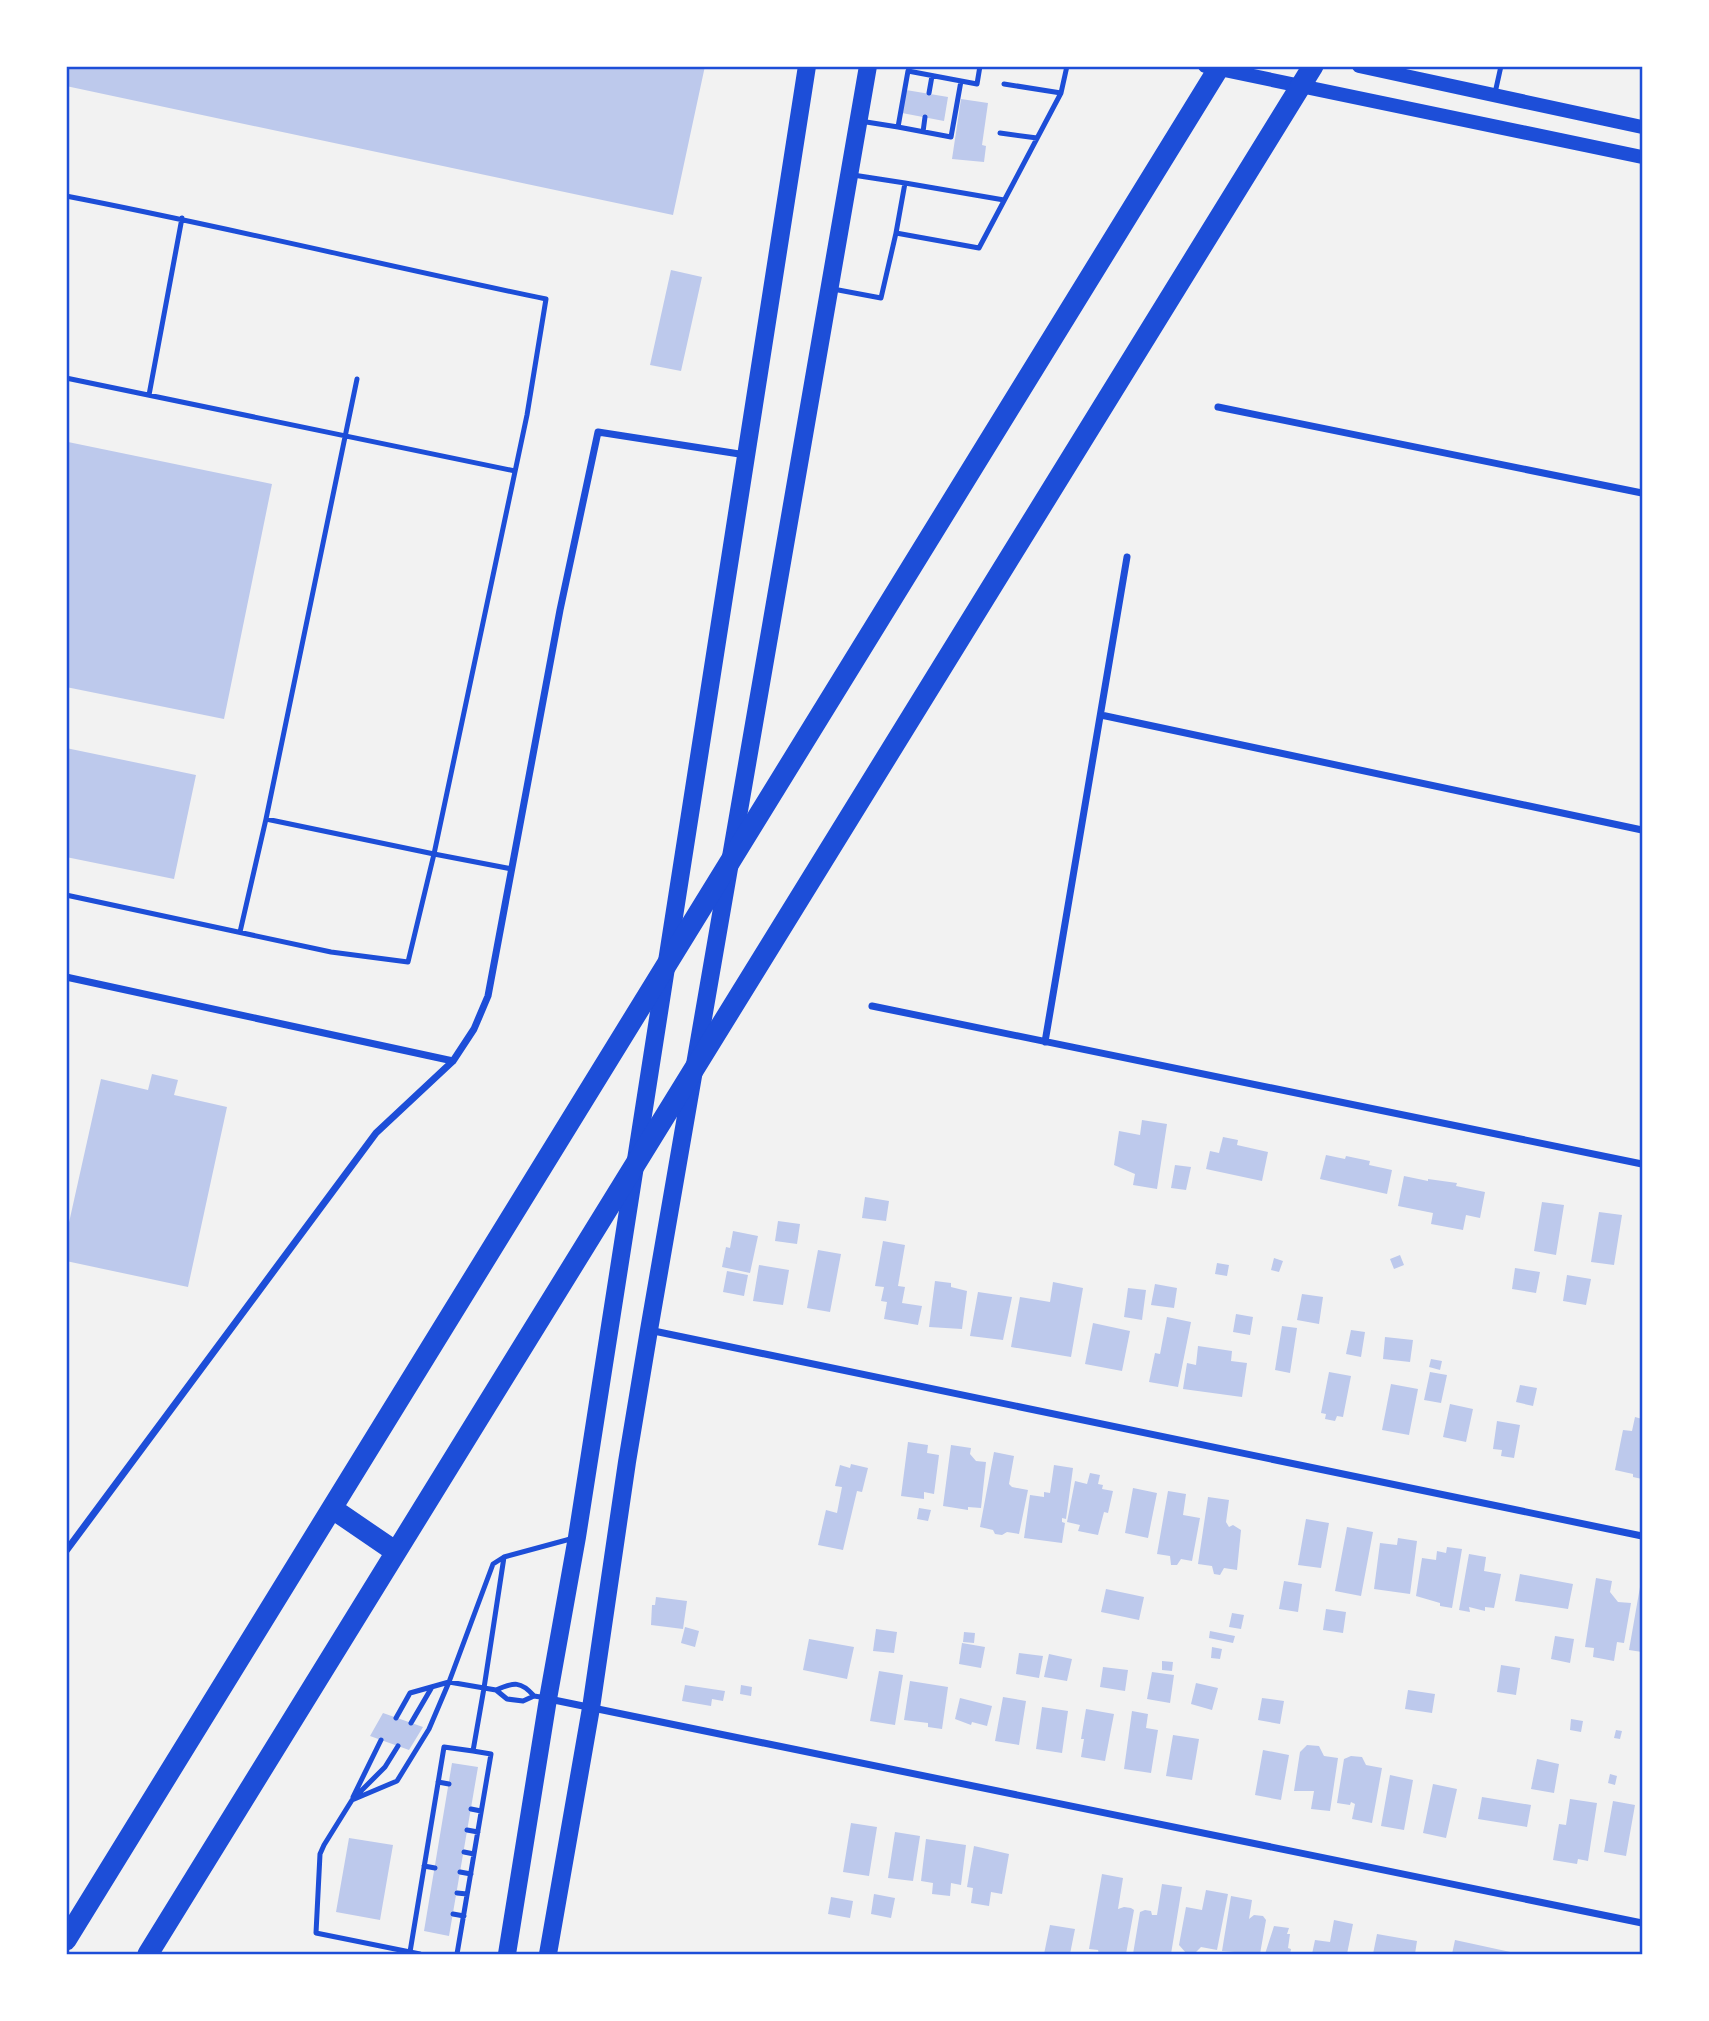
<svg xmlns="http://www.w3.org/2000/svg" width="1709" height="2021" viewBox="0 0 1709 2021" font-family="Raleway,sans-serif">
	<rect width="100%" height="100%" fill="#f2f2f2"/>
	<path fill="#bdc9ec" d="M66 66H705L673 215 66 86Z
		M906 90 948 97 944 121 902 113Z
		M961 99 988 103 982 145 986 146 984 162 952 159Z
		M671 270 702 277 681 371 650 365Z
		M68 442 272 484 224 719 66 687V452Z
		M66 748 196 775 174 879 66 857Z
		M152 1074 178 1080 174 1095 227 1107 188 1287 66 1261V1236L101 1079 148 1090Z
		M1142 1120 1167 1124 1157 1189 1133 1185 1135 1174 1114 1165 1119 1131 1140 1135Z
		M1223 1137 1238 1140 1237 1145 1268 1152 1262 1181 1206 1169 1210 1151 1219 1153Z
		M1326 1155 1345 1159 1346 1156 1370 1161 1369 1165 1392 1170 1387 1194 1320 1179Z
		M1175 1165 1191 1167 1186 1190 1171 1188Z
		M1404 1176 1428 1181V1179L1457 1183 1456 1186 1485 1192 1480 1218 1466 1215 1463 1230 1431 1224 1433 1213 1398 1206Z
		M865 1197 889 1201 886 1221 862 1218Z
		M1542 1202 1564 1205 1556 1255 1534 1251Z
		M1599 1212 1622 1215 1614 1265 1591 1262Z
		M778 1221 800 1224 797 1244 775 1241Z
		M733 1231 758 1236 750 1273 722 1267 726 1247 730 1248Z
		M883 1241 905 1245 898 1286 905 1287 902 1303 922 1306 918 1325 884 1319 887 1302 881 1301 884 1287 875 1286Z
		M818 1250 841 1254 830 1312 807 1308Z
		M1400 1255 1404 1265 1394 1269 1390 1259Z
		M1274 1258 1283 1261 1279 1272 1271 1270Z
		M1217 1263 1229 1265 1227 1276 1215 1274Z
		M759 1265 789 1270 783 1305 753 1301Z
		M1515 1268 1540 1272 1536 1293 1512 1289Z
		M727 1271 748 1275 744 1296 723 1292Z
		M1567 1275 1591 1279 1586 1305 1563 1301Z
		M935 1281 951 1283V1287L967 1291 962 1329 929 1327Z
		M1053 1282 1083 1288 1071 1357 1011 1347 1020 1297 1050 1302Z
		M1155 1284 1177 1288 1174 1308 1151 1305Z
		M1128 1288 1146 1290 1142 1320 1124 1317Z
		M978 1292 1012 1297 1003 1340 970 1336Z
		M1302 1294 1323 1297 1319 1324 1297 1320Z
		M1236 1314 1253 1317 1250 1335 1233 1332Z
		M1167 1317 1191 1322 1178 1387 1149 1382 1155 1353 1160 1354Z
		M1093 1323 1130 1331 1122 1371 1085 1364Z
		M1282 1326 1297 1328 1290 1373 1275 1370Z
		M1351 1330 1365 1332 1361 1357 1346 1354Z
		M1385 1337 1413 1340 1410 1362 1383 1359Z
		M1198 1346 1232 1351 1231 1361 1247 1363 1242 1397 1183 1389 1187 1363 1196 1365Z
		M1431 1359 1442 1361 1440 1370 1429 1367Z
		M1329 1372 1351 1376 1343 1417 1337 1416 1335 1421 1325 1419 1326 1414 1321 1413Z
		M1430 1372 1447 1375 1441 1403 1424 1400Z
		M1391 1384 1418 1389 1409 1435 1382 1430Z
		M1520 1385 1537 1388 1533 1406 1516 1402Z
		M1450 1404 1473 1409 1466 1442 1443 1437Z
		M1635 1417 1642 1419V1479L1633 1477V1474L1615 1470 1623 1430 1632 1431Z
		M1497 1421 1520 1425 1514 1458 1501 1456 1502 1450 1493 1449Z
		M908 1442 928 1445 927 1453 939 1455 934 1494 924 1492V1499L901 1496Z
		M951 1445 971 1448 970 1454 976 1461 986 1462 981 1508 968 1507V1510L943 1506Z
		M994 1452 1014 1456 1009 1484 1012 1487 1028 1490 1019 1534 1007 1532 1002 1535 995 1534 993 1530 980 1527Z
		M851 1464 868 1468 862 1492 857 1491 843 1550 818 1545 826 1510 837 1513 842 1487 835 1486 840 1465 850 1468Z
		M1054 1465 1073 1468 1066 1519 1062 1518V1522L1065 1523 1062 1543 1024 1538 1030 1495 1044 1497V1492L1050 1493Z
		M1090 1473 1100 1475 1098 1484 1103 1485 1102 1489 1113 1491 1108 1513 1104 1512 1098 1535 1078 1531 1080 1525 1067 1522 1075 1481 1087 1484Z
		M1133 1488 1157 1493 1148 1538 1125 1533Z
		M1168 1491 1186 1494 1183 1515 1200 1518 1192 1561 1181 1559 1177 1565H1171L1170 1556 1157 1554Z
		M1208 1497 1229 1500 1226 1522 1229 1527 1233 1525 1241 1530 1237 1570 1224 1568 1220 1575 1214 1574 1212 1566 1198 1564Z
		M919 1508 931 1510 928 1521 917 1519Z
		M1306 1519 1329 1523 1321 1568 1298 1565Z
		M1347 1527 1373 1532 1361 1596 1335 1591Z
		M1398 1538 1417 1541 1410 1594 1374 1589 1380 1543 1397 1545Z
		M1447 1547 1462 1549 1452 1608 1440 1606V1603L1416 1596 1422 1558 1436 1560 1437 1551 1446 1553Z
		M1469 1554 1486 1557 1484 1571 1501 1574 1494 1608 1485 1607V1611L1469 1607 1470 1612 1459 1610Z
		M1520 1574 1573 1584 1568 1609 1515 1601Z
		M1596 1578 1612 1581 1610 1592 1618 1602 1631 1603 1624 1643 1617 1642 1614 1661 1593 1657 1594 1648 1585 1647Z
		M1284 1581 1302 1584 1298 1612 1279 1609Z
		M1640 1587 1642 1588V1652L1629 1650Z
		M1106 1589 1144 1597 1139 1620 1101 1612Z
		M656 1597 687 1601 683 1629 651 1625 652 1605H655Z
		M1326 1609 1346 1612 1343 1633 1323 1630Z
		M1232 1613 1244 1615 1241 1629 1229 1627Z
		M685 1627 699 1631 695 1647 681 1643Z
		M876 1629 897 1632 894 1653 873 1651Z
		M1210 1631 1235 1636 1233 1643 1209 1638Z
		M964 1632 975 1633 974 1643 963 1642Z
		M1555 1636 1574 1639 1570 1663 1551 1659Z
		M809 1639 854 1647 847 1679 803 1670Z
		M962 1643 985 1647 981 1668 959 1664Z
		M1212 1647 1222 1649 1220 1659 1211 1658Z
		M1019 1653 1043 1656 1039 1678 1016 1674Z
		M1049 1654 1072 1659 1067 1681 1044 1677Z
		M1162 1661 1173 1662 1172 1671 1162 1670Z
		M1501 1665 1520 1668 1516 1695 1497 1692Z
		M1103 1667 1128 1670 1125 1691 1100 1687Z
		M879 1671 903 1675 895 1725 870 1721Z
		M1152 1672 1174 1675 1170 1703 1147 1699Z
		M910 1681 948 1687 942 1729 928 1727V1723L904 1720Z
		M1196 1683 1218 1688 1212 1710 1191 1704Z
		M685 1685 725 1691 723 1701 712 1699 711 1706 682 1701Z
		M741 1685 752 1687 751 1696 740 1694Z
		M1408 1690 1435 1694 1432 1713 1405 1709Z
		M1003 1697 1026 1701 1019 1745 995 1741Z
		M960 1698 992 1706 987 1726 972 1722 971 1725 955 1719Z
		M1262 1698 1284 1701 1280 1724 1258 1720Z
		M1042 1707 1068 1711 1062 1753 1036 1749Z
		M1086 1709 1114 1714 1105 1761 1081 1757 1084 1739H1081Z
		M1132 1711 1148 1714 1146 1728 1158 1730 1151 1773 1124 1769Z
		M383 1713 423 1727 409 1750 370 1736Z
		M1571 1719 1583 1721 1581 1732 1570 1730Z
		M1616 1730 1622 1731 1620 1739 1614 1738Z
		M1173 1735 1199 1739 1192 1780 1166 1776Z
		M1307 1745 1319 1746 1324 1756 1338 1758 1330 1811 1311 1809 1314 1791H1294L1300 1752Z
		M1263 1750 1289 1755 1281 1800 1255 1795Z
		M1351 1756 1362 1757 1366 1765 1382 1768 1372 1823 1352 1819 1355 1804 1351 1802 1350 1805 1337 1803 1344 1759Z
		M1537 1759 1559 1764 1554 1793 1531 1789Z
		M452 1763 478 1767 449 1936 424 1931Z
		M1610 1774 1617 1776 1615 1785 1608 1783Z
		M1390 1775 1413 1780 1404 1830 1381 1826Z
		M1433 1784 1457 1789 1446 1838 1423 1833Z
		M1482 1797 1531 1805 1527 1827 1478 1819Z
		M1570 1799 1597 1803 1588 1861 1578 1859 1577 1864 1553 1860 1559 1824 1566 1825Z
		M1613 1801 1635 1805 1626 1856 1604 1852Z
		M851 1823 877 1827 869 1876 843 1872Z
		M895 1832 920 1836 913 1881 888 1878Z
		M349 1838 393 1845 380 1920 336 1912Z
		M926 1839 966 1845 961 1885 951 1883 950 1896 932 1894 933 1883 921 1881Z
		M974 1846 1009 1854 1002 1894 991 1892 989 1906 971 1903 973 1888 967 1887Z
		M1102 1874 1123 1878 1118 1909 1124 1907 1131 1908 1134 1910 1126 1954 1109 1952 1107 1954H1099L1098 1950 1089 1949Z
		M1162 1884 1182 1887 1171 1954H1133L1140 1912 1145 1910 1151 1911 1152 1915H1157Z
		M1206 1890 1228 1894 1217 1950 1201 1947 1194 1954 1186 1953 1179 1945 1186 1907 1202 1910Z
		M874 1894 895 1898 891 1918 871 1914Z
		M1231 1896 1252 1900 1249 1919 1254 1915 1263 1916 1266 1920 1260 1954 1222 1951Z
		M831 1897 853 1901 850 1918 828 1914Z
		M1334 1920 1353 1924 1347 1954H1312L1315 1940 1330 1942Z
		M1050 1925 1075 1929 1070 1954H1044Z
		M1274 1926 1289 1928 1287 1934H1290L1288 1948 1291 1949 1290 1954H1265Z
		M1377 1934 1417 1941 1415 1954H1373Z
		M1455 1940 1515 1953V1954H1452Z"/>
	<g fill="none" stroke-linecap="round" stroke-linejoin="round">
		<path stroke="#1d4ed8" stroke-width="5" d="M1004 84 1061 93
			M929 93 932 76
			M1495 93 1501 66
			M860 121 898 127 908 71 977 84 980 66
			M898 127 951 137 961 81
			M923 132 925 117
			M1000 133 1037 138
			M853 175 905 183
			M66 196C227 227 386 266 546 299L527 415 434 854 266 819 240 932
			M896 233 905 183 1004 200
			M833 289 881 298 896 233 979 248 1061 93 1067 66
			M66 378 515 471
			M149 395 182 218
			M266 819 357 379
			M66 895 331 952 408 962 434 854 512 869
			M496 1690C514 1682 521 1681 534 1696
			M396 1718 410 1693 449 1682 493 1564 504 1557 574 1538
			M411 1723 432 1687
			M438 1782 449 1784
			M353 1797 381 1740
			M354 1798 385 1767 398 1746
			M471 1809 481 1811
			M467 1830 478 1832
			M464 1852 474 1854
			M424 1866 435 1868
			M460 1872 471 1874
			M457 1893 467 1894
			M453 1914 464 1916
			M410 1952 444 1747 473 1751
			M420 1954 316 1933 320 1854 324 1845 352 1800 397 1781 429 1729 449 1682 484 1688 504 1557
			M457 1954 491 1754 473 1751 484 1688 496 1690 507 1699 523 1701 534 1696 547 1698"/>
		<path stroke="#1d4ed8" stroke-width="7" d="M1218 407 1642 493
			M1101 715 1642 830
			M66 977 453 1061
			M872 1006 1642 1164
			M1045 1042 1127 557
			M649 1330 1642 1536
			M66 1551 376 1133 453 1061 474 1029 488 996 560 610 598 432 746 455
			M549 1699 1642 1923"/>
		<path stroke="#1d4ed8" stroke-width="14" d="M1205 66 1642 157
			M1359 66 1642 127"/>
		<path stroke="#1d4ed8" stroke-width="18" d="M507 1954 548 1699 577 1537 807 66
			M548 1954 591 1708 627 1462 649 1330 868 66"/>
		<path stroke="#1d4ed8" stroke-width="21" d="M333 1509 396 1552
			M66 1940 1220 66
			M148 1954 1313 66"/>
	</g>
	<rect width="1709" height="2021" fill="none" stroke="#ffffff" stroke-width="136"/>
	<rect x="68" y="68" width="1573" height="1885" fill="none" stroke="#1d4ed8" stroke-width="2.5"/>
</svg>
